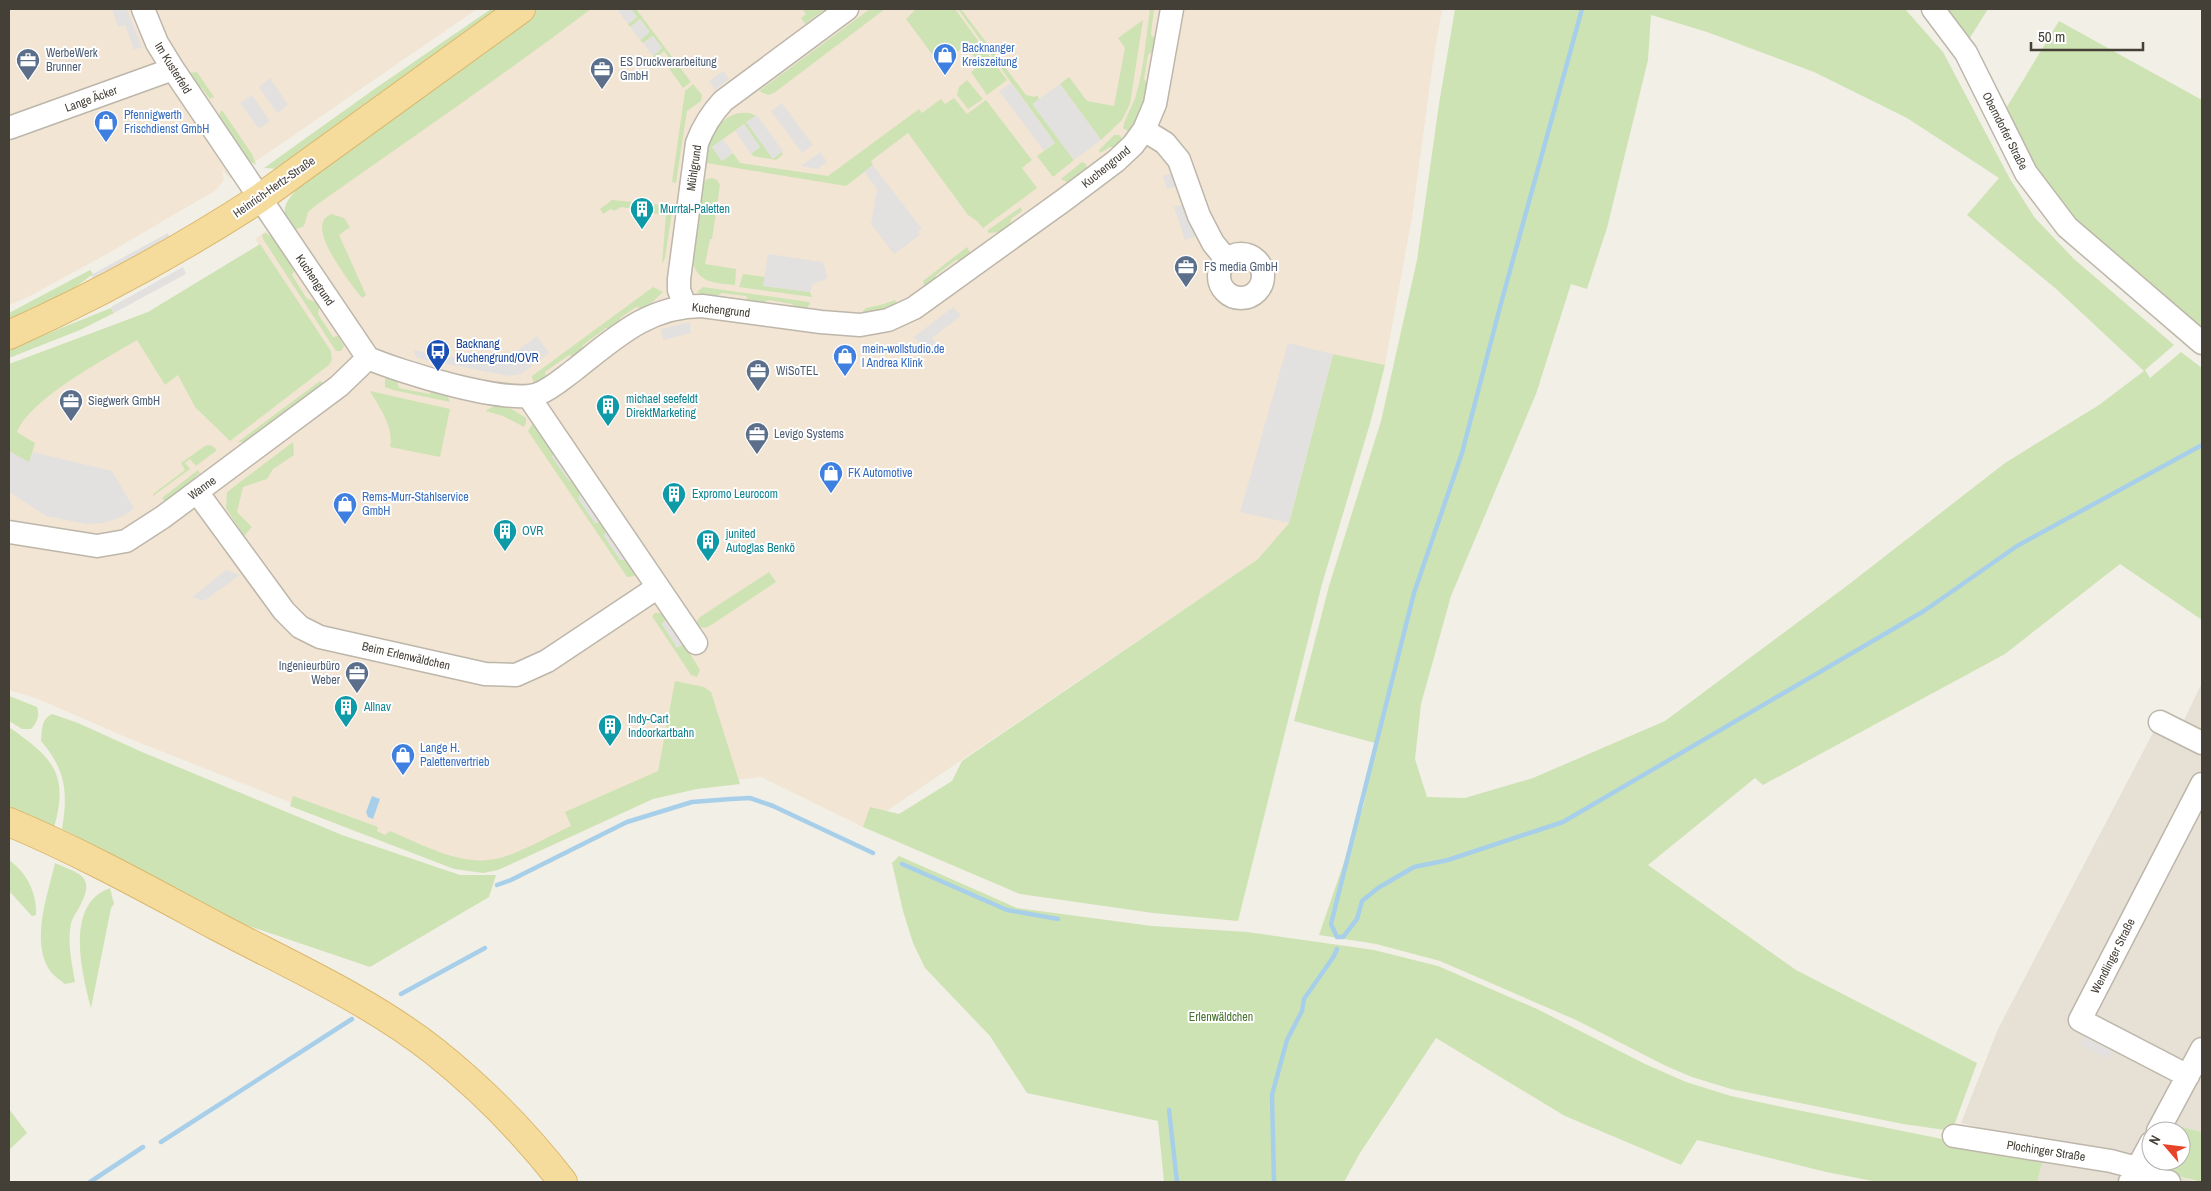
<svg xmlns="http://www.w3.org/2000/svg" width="2211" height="1191" viewBox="0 0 2211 1191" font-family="'Archivo Narrow',sans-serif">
	<rect width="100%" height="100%" fill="#f2efe7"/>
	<path fill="#e6e0d5" d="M2202 683V1132L2176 1125 2172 1131H2151V1161H2156L2154 1166 2160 1172 2197 1182H2037L2046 1145 1961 1123 1998 1029 2156 727 2183 722Z"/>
	<path fill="#f2e5d4" d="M9 9H477L230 179 222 169 224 180 216 190 105 255 28 297 9 305Z
		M564 9H1442L1433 62 1412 217 1385 365 1333 354 1289 523 1258 559 863 827 761 777 679 786 483 866 355 828 128 738 38 699 9 690V366L148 312 230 440 329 365 332 360 331 351 255 239Z"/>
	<path fill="#cee3b3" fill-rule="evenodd" d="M491 9H510L279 169 264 168 373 90Z
		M538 9H591C501 77 407 141 315 206L308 212 304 226 292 231C280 211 283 204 299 187Z
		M631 9H636L691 82 683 88 663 60 668 56 664 51 655 59 653 56 662 48 653 36 643 43 640 40 649 32 640 19 630 27 628 24 637 17Z
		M802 9H825L805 24 801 18 806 14Z
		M870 9H885L774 93 768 95 759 91Z
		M916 9H955L1007 80 987 95 971 72 980 65 966 45 940 65 906 19Z
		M958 9H961L1026 95 1035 97 1037 95 1039 99 1033 104 1074 160 1053 177 1037 156 1055 143Z
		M1150 9H1154L1151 34 1156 41 1155 49 1148 55 1144 79 1149 86 1142 112 1129 132 1123 128C1125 117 1133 106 1136 95 1144 68 1146 37 1150 9Z
		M1455 9H1905L1943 52 2010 179 2035 218 2074 259 2174 345 2145 370 2150 378 2181 352 2202 368V620L2120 564 2005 654 1763 785 1755 778 1648 865 1796 970 1977 1063 1952 1131 1903 1124 1731 1089 1692 1077 1666 1066 1576 1020 1440 961 1376 944 1319 935 1364 804 1375 743 1294 721 1329 586 1381 421 1417 260 1439 104ZM1651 15 1707 32 1814 72 1907 118 1999 178 1967 215 2055 288 2144 371 2099 405 2005 463 1848 585 1665 721 1533 778 1465 798 1427 797 1415 759 1421 704 1451 596 1536 394 1571 284 1587 289 1607 228 1648 60Z
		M1940 9H1988L1966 44Z
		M1143 20 1130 104 1122 120 1101 140 1060 84 1069 77 1087 101 1114 106 1125 48 1118 38Z
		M2059 21 2202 100V337L2062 213 2002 115Z
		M197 72 214 97 210 99 202 88 195 86 189 78 190 73Z
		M967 80 983 99 968 109 957 95 959 87Z
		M693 84 702 95 701 101 687 111 676 183 672 182 685 91Z
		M954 98 967 114 986 100 1032 160 1022 168 1037 188 983 228 977 221 968 215 908 133 871 161 873 165 846 186 706 163C709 143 715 120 736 114 743 112 750 112 756 116L747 123 773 158 782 152 783 154 776 160 753 156 751 153 760 147 744 124 712 147 722 161 733 153 740 163 828 176 919 109 922 113 941 99 945 104Z
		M222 110 252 154 256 165 246 159 216 119Z
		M1114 135H1119L1124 140 1116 147H1110L1100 153 1099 150Z
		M1082 162 1086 164 1087 169 1069 183 1061 179Z
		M712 178 717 180 720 185 712 239H710L705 264 736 269 735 285C717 283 700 284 693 264L703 183 707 179Z
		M612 200 673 206 665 258 662 264 666 214 637 213 634 209 621 207 614 211 611 209 603 214 600 209Z
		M1021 207 1022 211 1011 219 1010 226 1002 232 988 233V230Z
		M331 214 344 218 350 227 339 235 366 295 362 298C351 284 316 240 323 222 324 218 328 216 331 214Z
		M265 233 273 237 295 269 292 275 307 299 316 302 319 308 318 314 333 337 338 336 344 346 341 351H336L263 239 262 235Z
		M260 244 331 351 332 360 329 365 230 441 195 407 178 375 165 385 137 340C104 360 32 397 17 432L35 443 29 463 9 451V364L148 312Z
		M967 247 971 254 964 261 956 260 936 275 935 283 925 287 923 281Z
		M90 270 93 274 62 297 9 324V313Z
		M743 274 765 277 764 286 810 292 812 297 739 287Z
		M653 287 663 292 645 309 636 307 620 318V324L613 329 606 328 583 345 582 353 575 358 569 355 545 372 546 380 534 386 532 376Z
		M703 287 809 302 810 304 805 310 795 308 792 304 768 300 762 304 749 301 746 296 722 293C714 298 706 297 697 292Z
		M895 300 898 305 864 317 863 311 866 308 884 304Z
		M111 308 114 313 80 330 9 358V349Z
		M1333 354 1385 365 1371 420 1322 584 1238 921 1153 913 1020 894 863 827 870 807 899 814 952 781 962 761 1258 559 1289 523Z
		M385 378 397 381 399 388 429 394 435 387 447 394 450 402 393 390 385 387Z
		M320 381 322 382V384L300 401 299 407 291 414 283 413 262 429 261 437 247 442H238Z
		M370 391 450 409 440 457 390 447C394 426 380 409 370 391Z
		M498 404 505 405 526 418V423L524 427 503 416 485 411Z
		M533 423 581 492 578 498 595 523 601 522 631 567 635 576 627 577 528 431Z
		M293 442 294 455 273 469 267 479 243 487 237 512 252 527 244 536 226 508 227 492Z
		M211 445 217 450 196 466 190 459 185 463 190 469 153 496V494L185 470 181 463 205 446Z
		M198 470 200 473 194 478 193 486 166 502 162 498Z
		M769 572 776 582 708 627 704 628 695 624 700 617Z
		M655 613H662L668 619 662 624 677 647 684 644 700 670 697 677 691 675 652 616Z
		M675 681 704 687 711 692 740 784 697 789 653 799 498 870 483 873 454 869 290 806 293 796 378 827 377 831 385 835 390 831C423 845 464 868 500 858 520 853 551 835 571 826L565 812 658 771Z
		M9 696 37 707C40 715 37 723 31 729H22L9 721Z
		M52 714 78 723 142 752 342 835 460 875H496L489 897 370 967 228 919 73 839 74 835 62 829C68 792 66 770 41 741 42 731 41 719 52 714Z
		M9 727C54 759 70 774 53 831L9 806Z
		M899 856 1017 908 1152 926 1247 932 1374 950 1438 966 1537 1009 1645 1064 1686 1082 1731 1096 1782 1107 2043 1159 2037 1182H1878L1826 1172 1697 1140 1681 1165 1565 1116 1436 1038 1360 1153 1344 1182H1164L1158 1121 1027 1093 990 1036 925 968 913 943 903 911 892 863Z
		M9 860C27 873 37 893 36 915L32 916 9 891Z
		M55 863C79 874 96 875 80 906 77 912 72 918 71 924 67 942 72 964 75 982L65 984C60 980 54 976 50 971 30 941 48 894 55 863Z
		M110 888 114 904 111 908 91 1008C82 974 64 904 110 888Z
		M9 1109 27 1133 9 1150Z
		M2175 1125 2202 1132V1182L2160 1172 2154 1166 2156 1161H2181V1131H2172Z"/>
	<path fill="#e3e1df" d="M112 9H127L142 47 134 50 125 25 118 27Z
		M621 9H631L637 17 628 24 618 11Z
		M640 19 650 32 640 40 630 27Z
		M653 36 662 48 653 56 643 43Z
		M723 71 729 79 715 90 709 81Z
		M270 78 288 105 277 113 259 87Z
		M1011 83 1055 143 1044 151 999 91Z
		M1060 84 1101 140 1074 160 1032 104Z
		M252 95 270 121 259 129 240 103Z
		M782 103 813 145 802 153 771 111Z
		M757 115 783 151 773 159 746 122Z
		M744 124 760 147 751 154 735 131Z
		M723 139 733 153 722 161 712 147Z
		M820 152 827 162 818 169 801 166Z
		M873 165 922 229 918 232 920 235 894 254 871 224 877 189 864 172Z
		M1175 172 1180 185 1167 189 1163 176Z
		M1186 203 1197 236 1185 240 1174 207Z
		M168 233 171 239 94 281 91 275Z
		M768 254 823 262 828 278 812 285 810 292 763 286Z
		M183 267 186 274 114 313 111 307Z
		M953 307 961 316 932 338 938 347 928 355 914 337Z
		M690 322 691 333 663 340 661 329Z
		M537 336 549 353 521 374 509 376 417 358 413 350 492 364 505 360Z
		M1288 343 1333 354 1289 523 1240 512Z
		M555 450 575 481H569L552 457Z
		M9 451 29 462 33 452 112 471 134 508 124 516 104 523 86 524 46 516 9 492Z
		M581 492 601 522 595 523 578 498Z
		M606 530 627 560H620L604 536Z
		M226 570 240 575 204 601 192 597Z
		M668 619 684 644 677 648 662 623Z
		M2085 1033 2113 1048 2108 1059 2080 1044Z"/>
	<path fill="#a8cfea" d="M372 796 380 799 373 819 368 817 366 812Z"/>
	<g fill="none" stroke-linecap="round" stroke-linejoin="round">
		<path stroke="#a8cfea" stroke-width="4.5" d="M1582 9 1500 307 1462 453 1414 593 1331 924 1337 937H1343L1357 919 1362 901 1378 888 1414 867 1448 860 1563 822 1924 611 2017 546 2202 445
			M902 864 1007 910 1058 919
			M497 885 511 880 627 822 692 802 731 799 750 798 773 806 873 853
			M401 994 485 948
			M1169 1110 1177 1182
			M161 1142 352 1019
			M90 1182 143 1147
			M1274 1182 1272 1095 1287 1040 1302 1011 1304 999 1334 956 1337 949"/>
		<g stroke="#bdb6aa" stroke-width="25">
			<path id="minor" d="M143 9 157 43 173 69 368 358C400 372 507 405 538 394 551 389 562 379 573 371 614 339 647 306 702 306L821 322 860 325 888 320 914 308 1064 200 1116 161 1133 145 1144 130 1155 104 1172 9
				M1933 9 1966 53 2026 173 2067 227 2202 343
				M9 128 173 69
				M1144 130 1165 143 1179 160 1199 216 1213 243 1226 259
				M1219 276a22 22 0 1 1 44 0a22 22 0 1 1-44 0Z
				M685 306 679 290V279L697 143C703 127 711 114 723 101L847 9
				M529 397 696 643
				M197 492 284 611 300 627 320 637 485 674 516 675 547 661 658 587
				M9 532 97 546 126 541 163 517 339 386 368 358
				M2160 722 2202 743
				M2188 1076 2080 1020 2202 784
				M2158 1131 2202 1049
				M1954 1136 2111 1161 2137 1168 2155 1180 2169 1182
				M2130 1182 2151 1143"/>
		</g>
		<g stroke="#dab86d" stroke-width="30">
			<path id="major" d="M9 335C96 296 180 250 260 198L521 9
				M9 822C81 852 149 890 218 927 290 965 369 1000 434 1051 483 1090 525 1133 563 1182"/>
		</g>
		<use href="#minor" stroke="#fff" stroke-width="22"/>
		<use href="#major" stroke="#f6dc9c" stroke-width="28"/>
	</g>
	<defs>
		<g id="shop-pin" transform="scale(1.25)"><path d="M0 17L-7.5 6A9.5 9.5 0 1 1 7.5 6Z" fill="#3f7fe0" stroke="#fff"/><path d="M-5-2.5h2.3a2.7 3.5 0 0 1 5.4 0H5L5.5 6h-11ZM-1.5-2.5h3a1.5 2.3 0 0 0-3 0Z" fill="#fff"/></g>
		<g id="office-pin" transform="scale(1.25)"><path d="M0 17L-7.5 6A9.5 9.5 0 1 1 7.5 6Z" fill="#5c6f8a" stroke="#fff"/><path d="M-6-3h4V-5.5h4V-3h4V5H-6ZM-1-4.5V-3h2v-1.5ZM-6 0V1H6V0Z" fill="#fff"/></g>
		<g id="building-pin" transform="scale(1.25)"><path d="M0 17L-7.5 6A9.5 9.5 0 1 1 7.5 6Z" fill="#0f9aa8" stroke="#fff"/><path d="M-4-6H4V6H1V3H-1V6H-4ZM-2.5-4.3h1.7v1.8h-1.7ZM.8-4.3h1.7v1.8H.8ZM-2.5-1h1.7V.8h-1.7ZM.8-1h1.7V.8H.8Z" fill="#fff"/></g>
		<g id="bus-pin" transform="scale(1.25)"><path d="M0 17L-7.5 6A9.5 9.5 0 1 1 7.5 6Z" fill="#1a4fb4" stroke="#fff"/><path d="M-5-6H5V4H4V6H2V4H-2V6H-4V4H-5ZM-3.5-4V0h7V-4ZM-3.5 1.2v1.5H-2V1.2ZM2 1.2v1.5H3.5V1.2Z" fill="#fff"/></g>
	</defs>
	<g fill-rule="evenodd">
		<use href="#shop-pin" x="945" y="55"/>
		<use href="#office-pin" x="28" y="60"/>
		<use href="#office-pin" x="602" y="69"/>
		<use href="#shop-pin" x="106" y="122"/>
		<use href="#building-pin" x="642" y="209"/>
		<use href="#office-pin" x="1186" y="267"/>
		<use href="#bus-pin" x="438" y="351"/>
		<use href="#shop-pin" x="845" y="356"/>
		<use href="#office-pin" x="758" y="371"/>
		<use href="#office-pin" x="71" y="401"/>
		<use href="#building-pin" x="608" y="406"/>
		<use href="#office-pin" x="757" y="434"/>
		<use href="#shop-pin" x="831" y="473"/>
		<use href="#building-pin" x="674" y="494"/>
		<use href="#shop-pin" x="345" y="504"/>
		<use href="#building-pin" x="505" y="531"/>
		<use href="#building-pin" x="708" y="541"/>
		<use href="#office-pin" x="357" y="673"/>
		<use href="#building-pin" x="346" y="707"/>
		<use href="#building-pin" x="610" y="726"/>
		<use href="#shop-pin" x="403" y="755"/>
	</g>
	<g text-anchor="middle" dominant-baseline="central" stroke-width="4" stroke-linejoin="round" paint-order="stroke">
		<g font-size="12" fill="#366cbe" stroke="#fff" text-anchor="start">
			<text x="962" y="48">Backnanger<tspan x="962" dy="14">Kreiszeitung</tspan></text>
			<text x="124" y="115">Pfennigwerth<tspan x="124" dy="14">Frischdienst GmbH</tspan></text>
			<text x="862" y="349">mein-wollstudio.de<tspan x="862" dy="14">l Andrea Klink</tspan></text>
			<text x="848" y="473">FK Automotive</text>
			<text x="362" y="497">Rems-Murr-Stahlservice<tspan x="362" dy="14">GmbH</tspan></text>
			<text x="420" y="748">Lange H.<tspan x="420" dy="14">Palettenvertrieb</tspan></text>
		</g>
		<g font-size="12" fill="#4e5e75" stroke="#fff" text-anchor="start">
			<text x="46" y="53">WerbeWerk<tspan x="46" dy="14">Brunner</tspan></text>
			<text x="620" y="62">ES Druckverarbeitung<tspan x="620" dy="14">GmbH</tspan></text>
			<text x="1204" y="267">FS media GmbH</text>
			<text x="776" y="371">WiSoTEL</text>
			<text x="88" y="401">Siegwerk GmbH</text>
			<text x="774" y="434">Levigo Systems</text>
			<text x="340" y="666" text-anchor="end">Ingenieurbüro<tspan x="340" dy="14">Weber</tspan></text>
		</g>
		<g font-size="12" fill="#443f37" stroke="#fff">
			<text transform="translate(173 68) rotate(58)">Im Kusterfeld</text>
			<text transform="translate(91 99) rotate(-20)">Lange Äcker</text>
			<text transform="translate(2005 131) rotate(63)">Oberndorfer Straße</text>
			<text transform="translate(1106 167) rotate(-39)">Kuchengrund</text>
			<text transform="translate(694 168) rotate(-82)">Mühlgrund</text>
			<text transform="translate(274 187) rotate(-35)">Heinrich-Hertz-Straße</text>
			<text transform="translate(315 280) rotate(56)">Kuchengrund</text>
			<text transform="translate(721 310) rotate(6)">Kuchengrund</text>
			<text transform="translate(202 488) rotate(-36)">Wanne</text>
			<text transform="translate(406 656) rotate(13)">Beim Erlenwäldchen</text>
			<text transform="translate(2113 956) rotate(-63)">Wendlinger Straße</text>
			<text transform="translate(2046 1151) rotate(9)">Plochinger Straße</text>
		</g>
		<g font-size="12" fill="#0d838f" stroke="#fff" text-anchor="start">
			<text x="660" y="209">Murrtal-Paletten</text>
			<text x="626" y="399">michael seefeldt<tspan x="626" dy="14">DirektMarketing</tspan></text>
			<text x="692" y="494">Expromo Leurocom</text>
			<text x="522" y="531">OVR</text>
			<text x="726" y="534">junited<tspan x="726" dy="14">Autoglas Benkö</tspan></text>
			<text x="364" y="707">Allnav</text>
			<text x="628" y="719">Indy-Cart<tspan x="628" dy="14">Indoorkartbahn</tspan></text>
		</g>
		<g font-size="12" fill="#164399" stroke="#fff" text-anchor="start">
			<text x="456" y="344">Backnang<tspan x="456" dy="14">Kuchengrund/OVR</tspan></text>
		</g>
		<g font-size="12" fill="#48722e" stroke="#fff">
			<text x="1221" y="1017">Erlenwäldchen</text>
		</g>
	</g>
	<rect width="2211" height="1191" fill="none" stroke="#443f37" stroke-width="20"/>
	<g transform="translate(2166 1146) rotate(298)"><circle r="24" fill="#ffffff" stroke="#b4b2af"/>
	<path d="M0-4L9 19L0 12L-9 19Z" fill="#e84328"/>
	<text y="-8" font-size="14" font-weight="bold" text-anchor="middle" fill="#443f37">N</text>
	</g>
	<path d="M2031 42v8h112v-8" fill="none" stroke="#443f37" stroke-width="2.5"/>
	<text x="2038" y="42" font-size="15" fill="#443f37" stroke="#ffffff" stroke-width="4" paint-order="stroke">50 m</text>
</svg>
